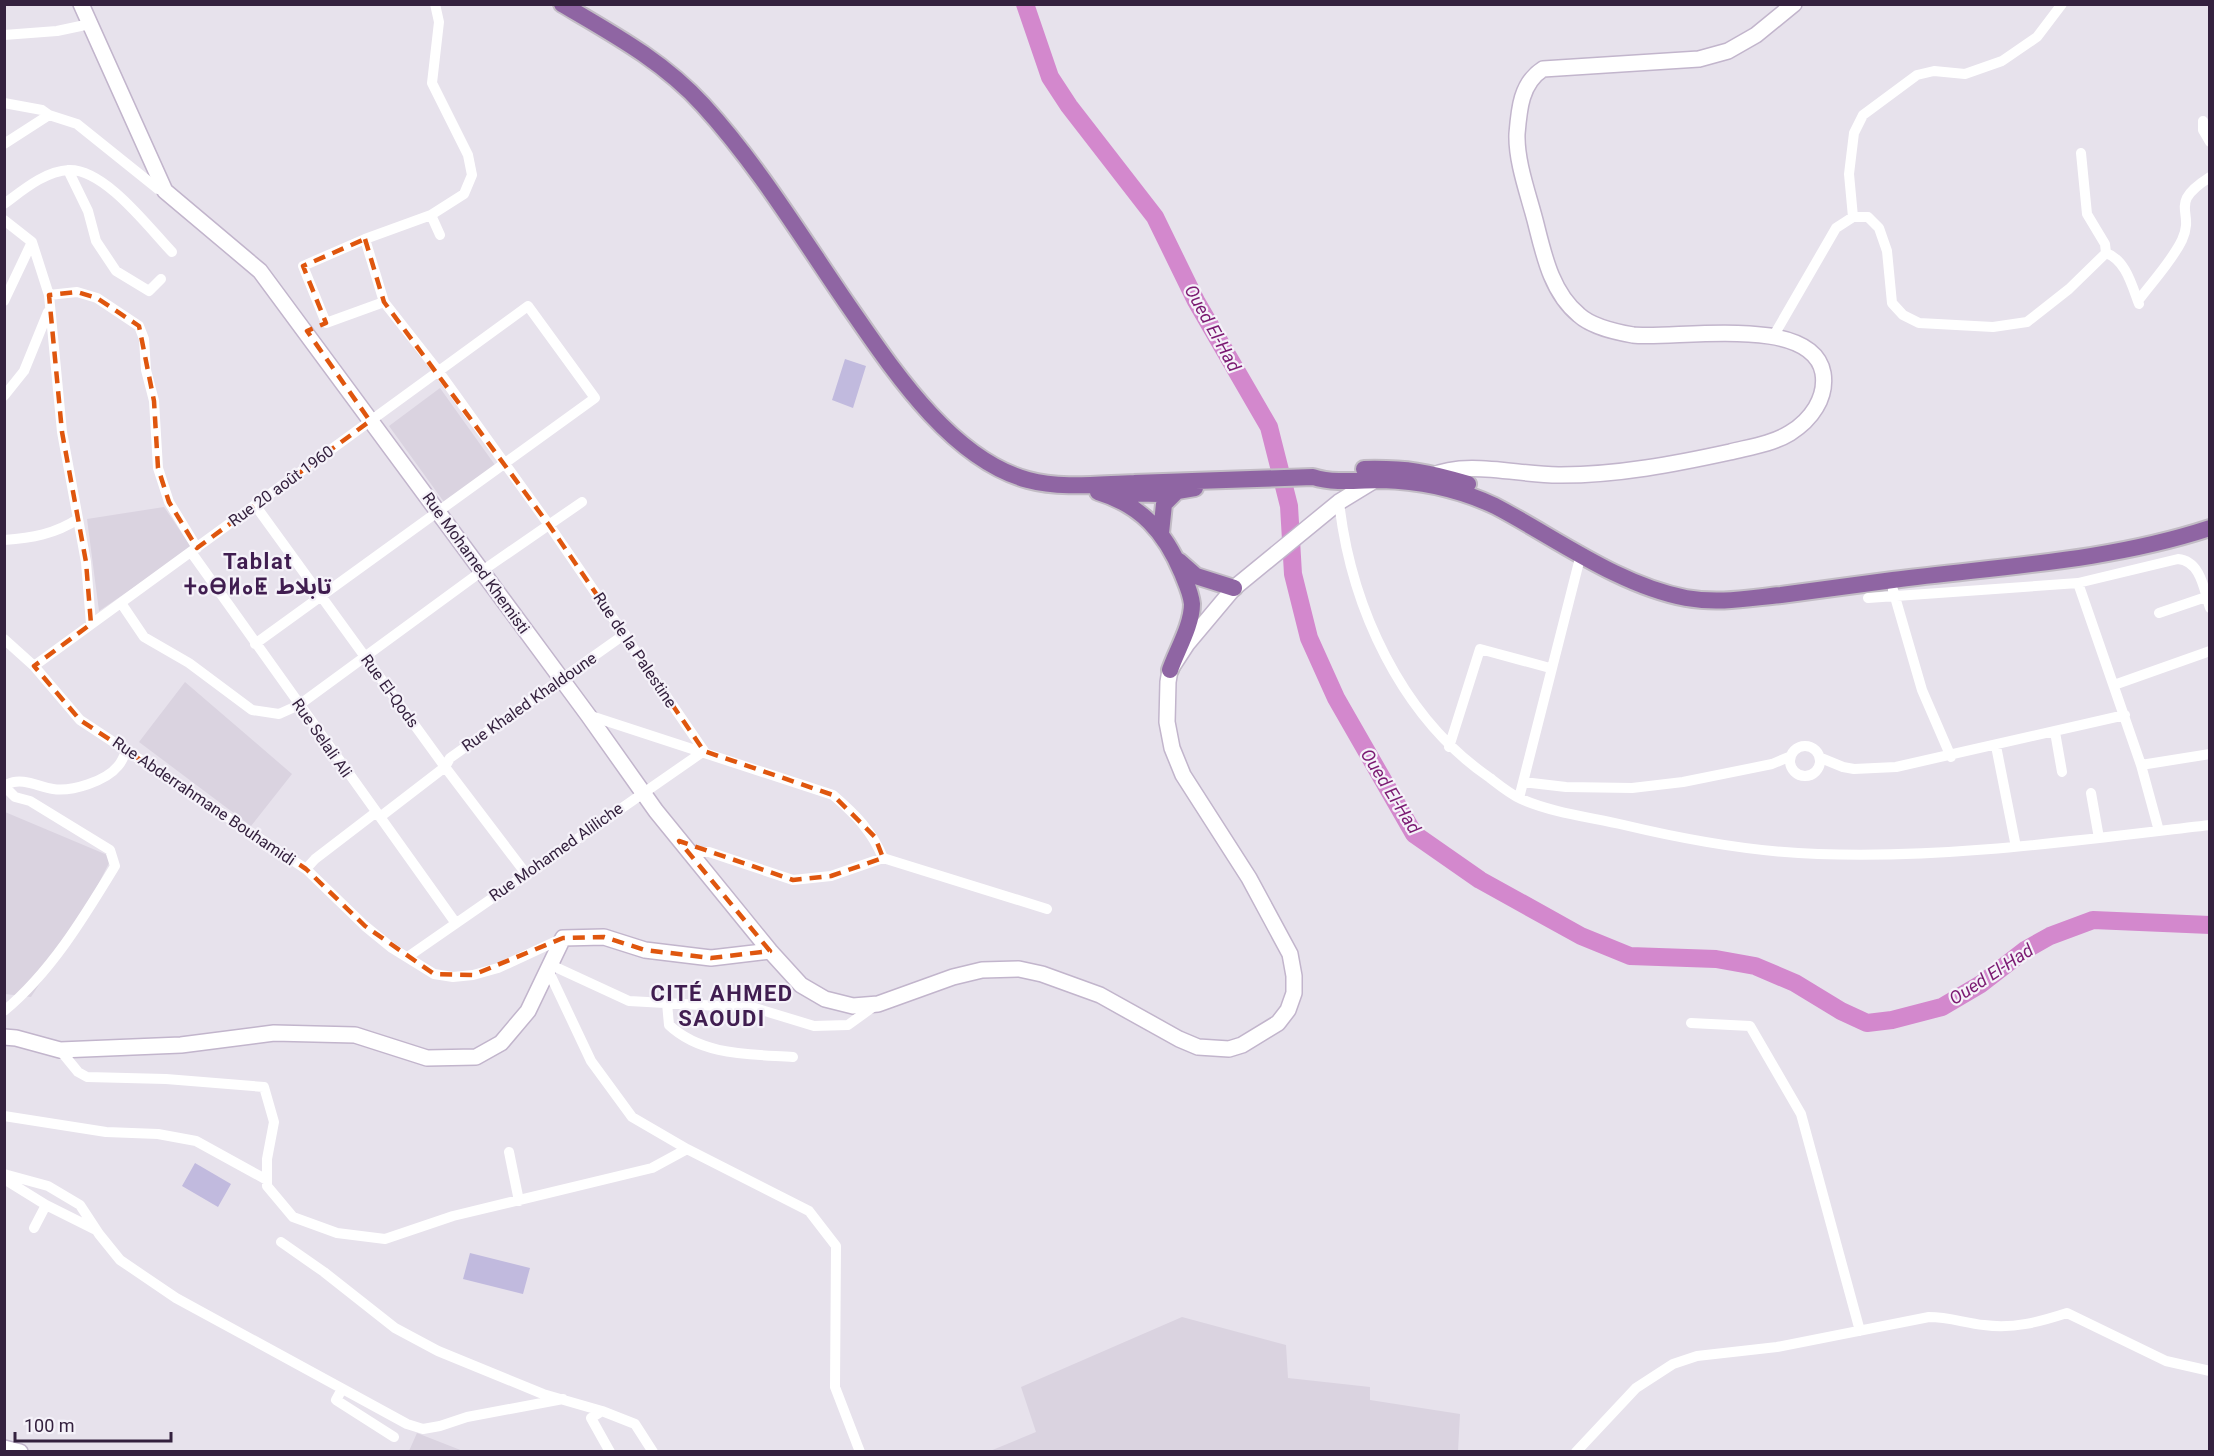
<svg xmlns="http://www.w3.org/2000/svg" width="2214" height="1456" viewBox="0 0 2214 1456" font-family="Roboto,'Noto Sans Arabic','Noto Sans Tifinagh',sans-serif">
	<rect width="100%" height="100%" fill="#e7e2ec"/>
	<path fill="#dad3e0" d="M440 388 495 465 444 502 389 426Z
		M164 507 192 548 99 611 87 519Z
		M185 682 292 774 251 826 139 742Z
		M5 812 112 857 80 921 31 997 5 994Z
		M1182 1317 1286 1345 1288 1378 1370 1387V1400L1460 1414 1458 1451H990L1036 1432 1021 1387Z
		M417 1433 463 1451H409Z"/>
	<path fill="#c1bade" d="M845 359 866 366 853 408 832 400Z
		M195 1163 231 1184 218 1207 182 1186Z
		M470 1253 530 1268 523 1294 463 1279Z"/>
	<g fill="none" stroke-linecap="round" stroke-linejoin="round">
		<path stroke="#d388cd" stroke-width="18" d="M1025 4 1050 77 1069 106 1155 217 1196 301 1269 427 1289 506 1293 574 1309 638 1336 698 1414 834 1480 880 1581 936 1630 956 1716 959 1755 966 1795 983 1841 1011 1867 1023 1892 1020 1942 1007 1981 984 2025 950 2050 936 2093 920 2210 925"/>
		<g stroke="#c2b5cc" stroke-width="18">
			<path id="secondary" d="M81 4 165 191 260 271 588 715 656 811 770 951 801 985 825 999 853 1006 878 1004 953 977 982 970 1019 969 1042 974 1100 995 1179 1039 1198 1047 1229 1049 1242 1045 1278 1023 1288 1010 1294 993V976L1290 954 1249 878 1183 775 1172 748 1167 722 1168 682 1170 670 1187 644 1234 588 1339 502 1375 480
				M1431 476C1467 459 1522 476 1561 475 1618 475 1675 464 1730 452 1750 447 1772 444 1790 433 1811 420 1827 398 1823 373 1812 313 1674 340 1633 335 1616 332 1592 327 1579 315 1552 293 1544 256 1536 224 1529 196 1516 162 1517 134 1519 109 1521 83 1543 69L1699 59 1728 51 1756 35 1794 4
				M4 1037 16 1038 60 1050 181 1045 274 1033 355 1035 427 1058 476 1057 501 1043 528 1011 563 938 604 937 645 950 711 958 770 951
				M4 1448 20 1452"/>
		</g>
		<g stroke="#c2bcc5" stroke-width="20">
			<path id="primary" d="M562 4C613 34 663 61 703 105 758 165 802 238 848 305 891 367 950 459 1028 480 1061 489 1100 484 1134 483 1194 481 1254 479 1313 477 1335 484 1360 480 1382 480 1421 481 1461 490 1495 506 1556 538 1618 585 1686 598 1719 604 1749 598 1781 595 1818 590 1856 585 1893 580 2000 566 2106 562 2210 528
				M1364 469C1406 468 1428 472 1468 484
				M1098 492C1141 505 1165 532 1182 573 1186 583 1191 593 1192 604 1192 625 1177 650 1170 670
				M1114 493 1160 494 1195 488
				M1161 533 1164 504 1179 489
				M1179 561 1196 576 1234 588"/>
		</g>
		<path stroke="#fff" stroke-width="10" d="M4 35 57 31 90 24
			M4 103 42 110 49 115
			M2203 121V130L2210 142
			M4 144 49 115 77 124 158 189 165 191
			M68 170 88 211 96 241 116 271 149 291 161 279
			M4 204C23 190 45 171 69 170 105 169 149 228 172 252
			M431 215 464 194 472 175 468 155 432 83 439 22 435 4
			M1853 217 1849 174 1854 133 1863 115 1917 75 1934 71 1965 74 2002 61 2037 37 2062 4
			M4 220 32 242
			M440 235 431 215 365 239 384 302 439 372 549 525 704 751
			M365 239 303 266 326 323 384 302
			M2106 253C2126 260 2132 286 2139 304
			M49 295 77 292 97 298 139 326 144 339 146 370 154 401 158 468 169 502 197 548
			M4 301 32 242 49 295 62 432 86 562 91 624
			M2138 301C2152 282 2172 261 2182 240 2196 210 2166 205 2210 177
			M1773 337 1836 228 1853 217H1868L1879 228 1887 251 1892 303 1903 315 1919 323 1993 327 2027 322 2069 289 2106 253 2105 244 2087 214 2081 153
			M4 396 24 371 48 312
			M1339 502C1351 607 1401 717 1490 778 1499 785 1510 794 1521 799 1553 813 1589 817 1624 825 1687 840 1752 852 1818 854 1948 859 2080 840 2210 825
			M255 505 445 767 527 875
			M4 540C32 538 55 534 78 519
			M191 552 455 922
			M2078 583 2141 765 2159 831
			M1893 590 1922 690 1951 757
			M1868 598 2078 583 2178 559C2201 561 2204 590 2210 608
			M121 603 144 637 189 663 252 710 279 714 299 705 482 571 582 502
			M2159 613 2206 597
			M4 639 34 666 80 720 306 869 365 926 392 948 434 974 453 977 473 975 498 968 563 938
			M34 666 528 306 595 398 255 644
			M2114 685 2210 651
			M588 715 833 795C855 814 872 831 883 858
			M2055 732 2062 772
			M1790 761a15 15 0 1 1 30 0a15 15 0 1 1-30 0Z
			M1996 746 2016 847
			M1449 747 1480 649 1550 668
			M1821 758 1843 767 1854 769 1896 767 2125 715
			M2141 765 2210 754
			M1523 782 1566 787 1632 788 1683 782 1772 764 1791 756
			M2091 793 2099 838
			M1519 798 1581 554
			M380 817 445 767 450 758 625 634
			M688 852H709L793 880 831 876 883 858 1047 909
			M306 869 315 859 375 813
			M409 956 704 751
			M551 965 629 1001 755 1008 814 1026 848 1025 877 1004
			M667 1003 669 1025C702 1056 750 1054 793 1057
			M4 1011C51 972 84 917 115 866L110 850 30 801 15 797 8 790V784C22 777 39 787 53 789 72 792 106 781 118 766 122 762 124 755 127 750
			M1691 1023 1750 1026 1801 1114 1860 1331
			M60 1050 78 1072 87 1077 166 1079 264 1087 274 1122 267 1159V1186L293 1217 337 1233 385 1239 453 1216 652 1168 687 1149 632 1117 591 1061 548 970
			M4 1116 106 1132 158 1134 196 1141 267 1180
			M687 1149 809 1211 836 1246 835 1387 860 1452
			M509 1152 519 1201
			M4 1174 48 1186 80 1205 99 1234 120 1260 176 1298 407 1424 423 1429 440 1426 467 1417 563 1399
			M4 1179 46 1205 34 1228
			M46 1205 94 1229
			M281 1242 324 1272 395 1328 438 1351 543 1394 602 1411 591 1418 610 1452
			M342 1389 336 1400 394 1437
			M602 1411 635 1424 653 1452
			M1576 1452 1636 1388 1673 1364 1697 1356 1777 1347 1929 1317C1949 1317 1965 1323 1984 1325 2014 1329 2039 1322 2067 1313L2166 1361 2210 1371"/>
		<use href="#secondary" stroke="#fff" stroke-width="15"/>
		<use href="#primary" stroke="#8f65a3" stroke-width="16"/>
	</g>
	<path fill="none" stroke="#df560e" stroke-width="4.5" stroke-dasharray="12 8" stroke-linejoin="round" d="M365 239 384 302 549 525 704 751 833 795 875 837 883 858 831 876 793 880 679 841 770 951 711 958 645 950 604 937 563 938 473 975 434 974 365 926 306 869 80 720 34 666 91 624 86 562 62 432 49 295 77 292 97 298 139 326 154 401 158 468 169 502 197 548 370 421 307 331 326 323 303 266Z"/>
	<g text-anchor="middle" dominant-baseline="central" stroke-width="4.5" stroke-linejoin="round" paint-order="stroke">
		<g font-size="16" fill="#34213e" stroke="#f5f2f9">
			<text transform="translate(281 486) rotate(-36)">Rue 20 août 1960</text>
			<text transform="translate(476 563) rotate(54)">Rue Mohamed Khemisti</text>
			<text transform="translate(635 650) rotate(56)">Rue de la Palestine</text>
			<text transform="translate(390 691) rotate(54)">Rue El-Qods</text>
			<text transform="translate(529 702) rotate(-35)">Rue Khaled Khaldoune</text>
			<text transform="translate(322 738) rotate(55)">Rue Selali Ali</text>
			<text transform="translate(204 801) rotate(34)">Rue Abderrahmane Bouhamidi</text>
			<text transform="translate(556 852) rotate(-35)">Rue Mohamed Aliliche</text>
		</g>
		<g font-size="18" font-style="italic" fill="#7b1a72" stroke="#f5f2f9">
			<text transform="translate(1213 328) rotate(61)">Oued El-Had</text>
			<text transform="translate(1391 791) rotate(58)">Oued El-Had</text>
			<text transform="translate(1991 974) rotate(-33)">Oued El-Had</text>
		</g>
		<g font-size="22" font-weight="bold" letter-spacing="1.5" fill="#401d50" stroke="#f5f2f9">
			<text x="258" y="561">Tablat<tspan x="258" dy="25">ⵜⴰⴱⵍⴰⵟ تابلاط</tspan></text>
			<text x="722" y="993">CITÉ AHMED<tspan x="722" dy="25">SAOUDI</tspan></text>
		</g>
	</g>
	<rect width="2214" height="1456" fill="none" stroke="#34213e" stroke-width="12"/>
	<path d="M15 1432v9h156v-9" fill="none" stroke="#34213e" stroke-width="3"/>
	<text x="24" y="1432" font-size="18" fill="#34213e" stroke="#f5f2f9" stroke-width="4.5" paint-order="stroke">100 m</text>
</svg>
